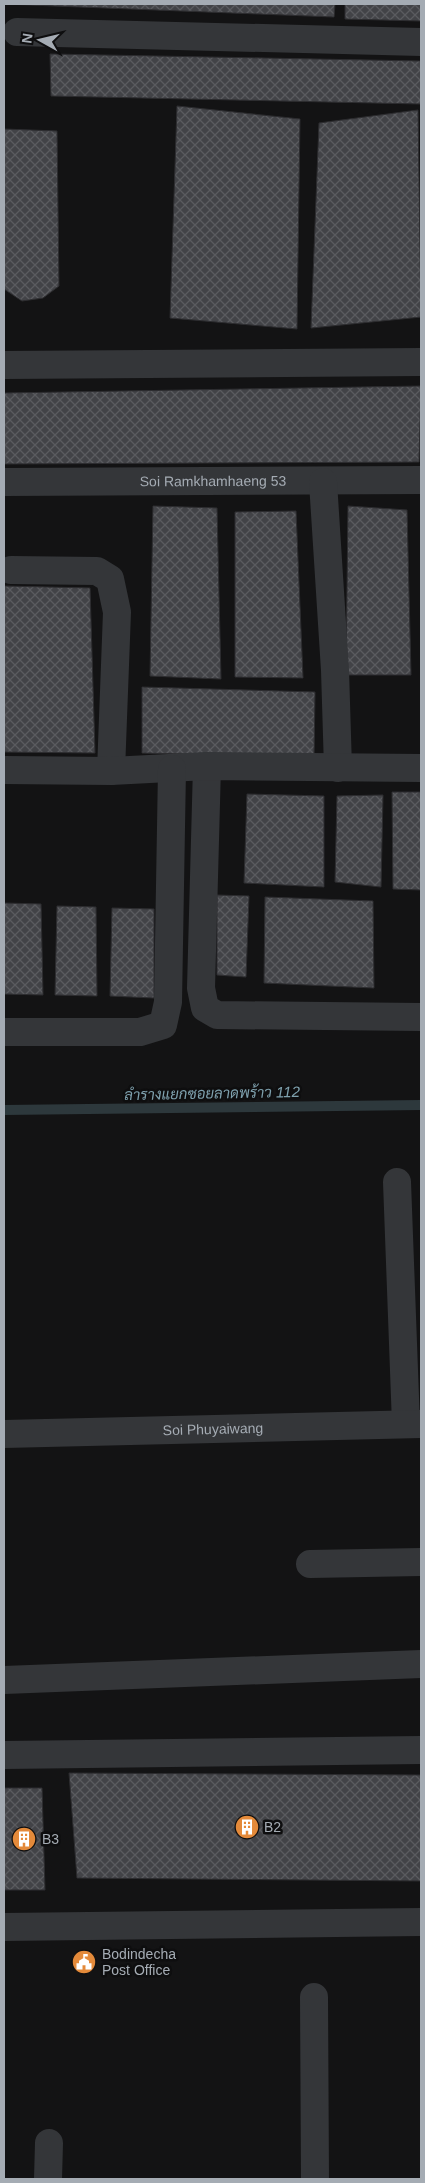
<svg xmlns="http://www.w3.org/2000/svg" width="425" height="2183" viewBox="0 0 425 2183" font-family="Helvetica,Sarabun,sans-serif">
	<defs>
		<pattern id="building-cross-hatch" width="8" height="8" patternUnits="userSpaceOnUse" patternTransform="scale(1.25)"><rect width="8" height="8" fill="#424347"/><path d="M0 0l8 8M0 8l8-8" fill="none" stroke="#5a5b5f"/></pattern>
	</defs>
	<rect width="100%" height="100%" fill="#131314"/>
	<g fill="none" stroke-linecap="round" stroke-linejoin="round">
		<path stroke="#2d383c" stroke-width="10" d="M4 1110 421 1105"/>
	</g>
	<path fill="url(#building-cross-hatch)" stroke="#2d2d30" d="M4 4H335L334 17Z
		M345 4H421V21L345 19Z
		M50 54 421 61V104L51 96Z
		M177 106 300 119 297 329 170 318Z
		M418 110 421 317 311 328 319 123Z
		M4 129 57 131 59 286 43 298 22 301 4 289Z
		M421 386 419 462 4 464V393Z
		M153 506 217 508 221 679 150 676Z
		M348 506 407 510 411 675H346Z
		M296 511 303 678 235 677V512Z
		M4 586 90 588 95 753 4 752Z
		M142 687 315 692 314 757 142 753Z
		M392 792H421V890L393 889Z
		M247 794 324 796V887L244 883Z
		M383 795 381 887 335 882 337 796Z
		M217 895 249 896 246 977 217 975Z
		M265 897 373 901 374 988 264 983Z
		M4 903 41 904 43 995 4 994Z
		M57 906 96 907 97 996 55 995Z
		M112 908 154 909V998L110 996Z
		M69 1773 421 1775V1881L77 1878Z
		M4 1788H42L45 1890H4Z"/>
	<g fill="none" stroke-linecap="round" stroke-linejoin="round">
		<g stroke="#343639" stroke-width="28">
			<path d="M17 32 421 42"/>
			<path d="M4 365 421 362"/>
			<path id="s1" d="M4 482 421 480"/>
			<path d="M323 482 335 670 338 768"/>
			<path d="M11 570 97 571 110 579 117 612 111 771"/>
			<path d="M207 766 201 988 205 1008 217 1015 421 1017"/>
			<path d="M4 770 111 771 207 766 421 768"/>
			<path d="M4 1032H140L163 1025 168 1002 172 769"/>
			<path d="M397 1182 406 1424"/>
			<path id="s2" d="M4 1434 421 1424"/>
			<path d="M310 1564 421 1562"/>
			<path d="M4 1680 421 1664"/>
			<path d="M4 1755 421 1750"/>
			<path d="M4 1927 421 1922"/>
			<path d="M314 1997 315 2179"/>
			<path d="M48 2179 49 2143"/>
		</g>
	</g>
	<defs>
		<g id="building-disc" transform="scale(1.25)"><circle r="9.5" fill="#e48a3a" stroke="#0e0e0f"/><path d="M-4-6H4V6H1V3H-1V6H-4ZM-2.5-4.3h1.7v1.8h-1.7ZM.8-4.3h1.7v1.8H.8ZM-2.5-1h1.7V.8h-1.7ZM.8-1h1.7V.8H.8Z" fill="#fff"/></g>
		<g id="civic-disc" transform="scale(1.25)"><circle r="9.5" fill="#e48a3a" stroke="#0e0e0f"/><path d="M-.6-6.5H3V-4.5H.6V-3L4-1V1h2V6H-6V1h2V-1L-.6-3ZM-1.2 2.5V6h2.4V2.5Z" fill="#fff"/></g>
	</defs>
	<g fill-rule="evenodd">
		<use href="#building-disc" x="247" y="1827"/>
		<use href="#building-disc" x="24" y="1839"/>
		<use href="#civic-disc" x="84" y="1962"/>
	</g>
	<g text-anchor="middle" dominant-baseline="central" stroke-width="5" stroke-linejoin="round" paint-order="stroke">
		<g font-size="14" fill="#a5acb4" stroke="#0e0e0f">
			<text stroke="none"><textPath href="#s1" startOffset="209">Soi Ramkhamhaeng 53</textPath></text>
			<text stroke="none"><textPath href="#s2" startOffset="209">Soi Phuyaiwang</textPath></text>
		</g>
		<g font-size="14" fill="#a5acb4" stroke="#0e0e0f" text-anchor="start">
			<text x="264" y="1827">B2</text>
			<text x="42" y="1839">B3</text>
			<text x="102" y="1954">Bodindecha<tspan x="102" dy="16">Post Office</tspan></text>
		</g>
		<g font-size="15" font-style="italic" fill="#7ea0ad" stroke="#0e0e0f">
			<text transform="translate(212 1093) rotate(-1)">ลำรางแยกซอยลาดพร้าว 112</text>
		</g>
	</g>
	<rect width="425" height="2183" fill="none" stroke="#a5acb4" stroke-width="10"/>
	<g transform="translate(40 40) rotate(278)" stroke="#0e0e0f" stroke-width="4" paint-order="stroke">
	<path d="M0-4L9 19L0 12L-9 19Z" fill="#a5acb4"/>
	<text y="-8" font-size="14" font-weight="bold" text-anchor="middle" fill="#a5acb4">N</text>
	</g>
</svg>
